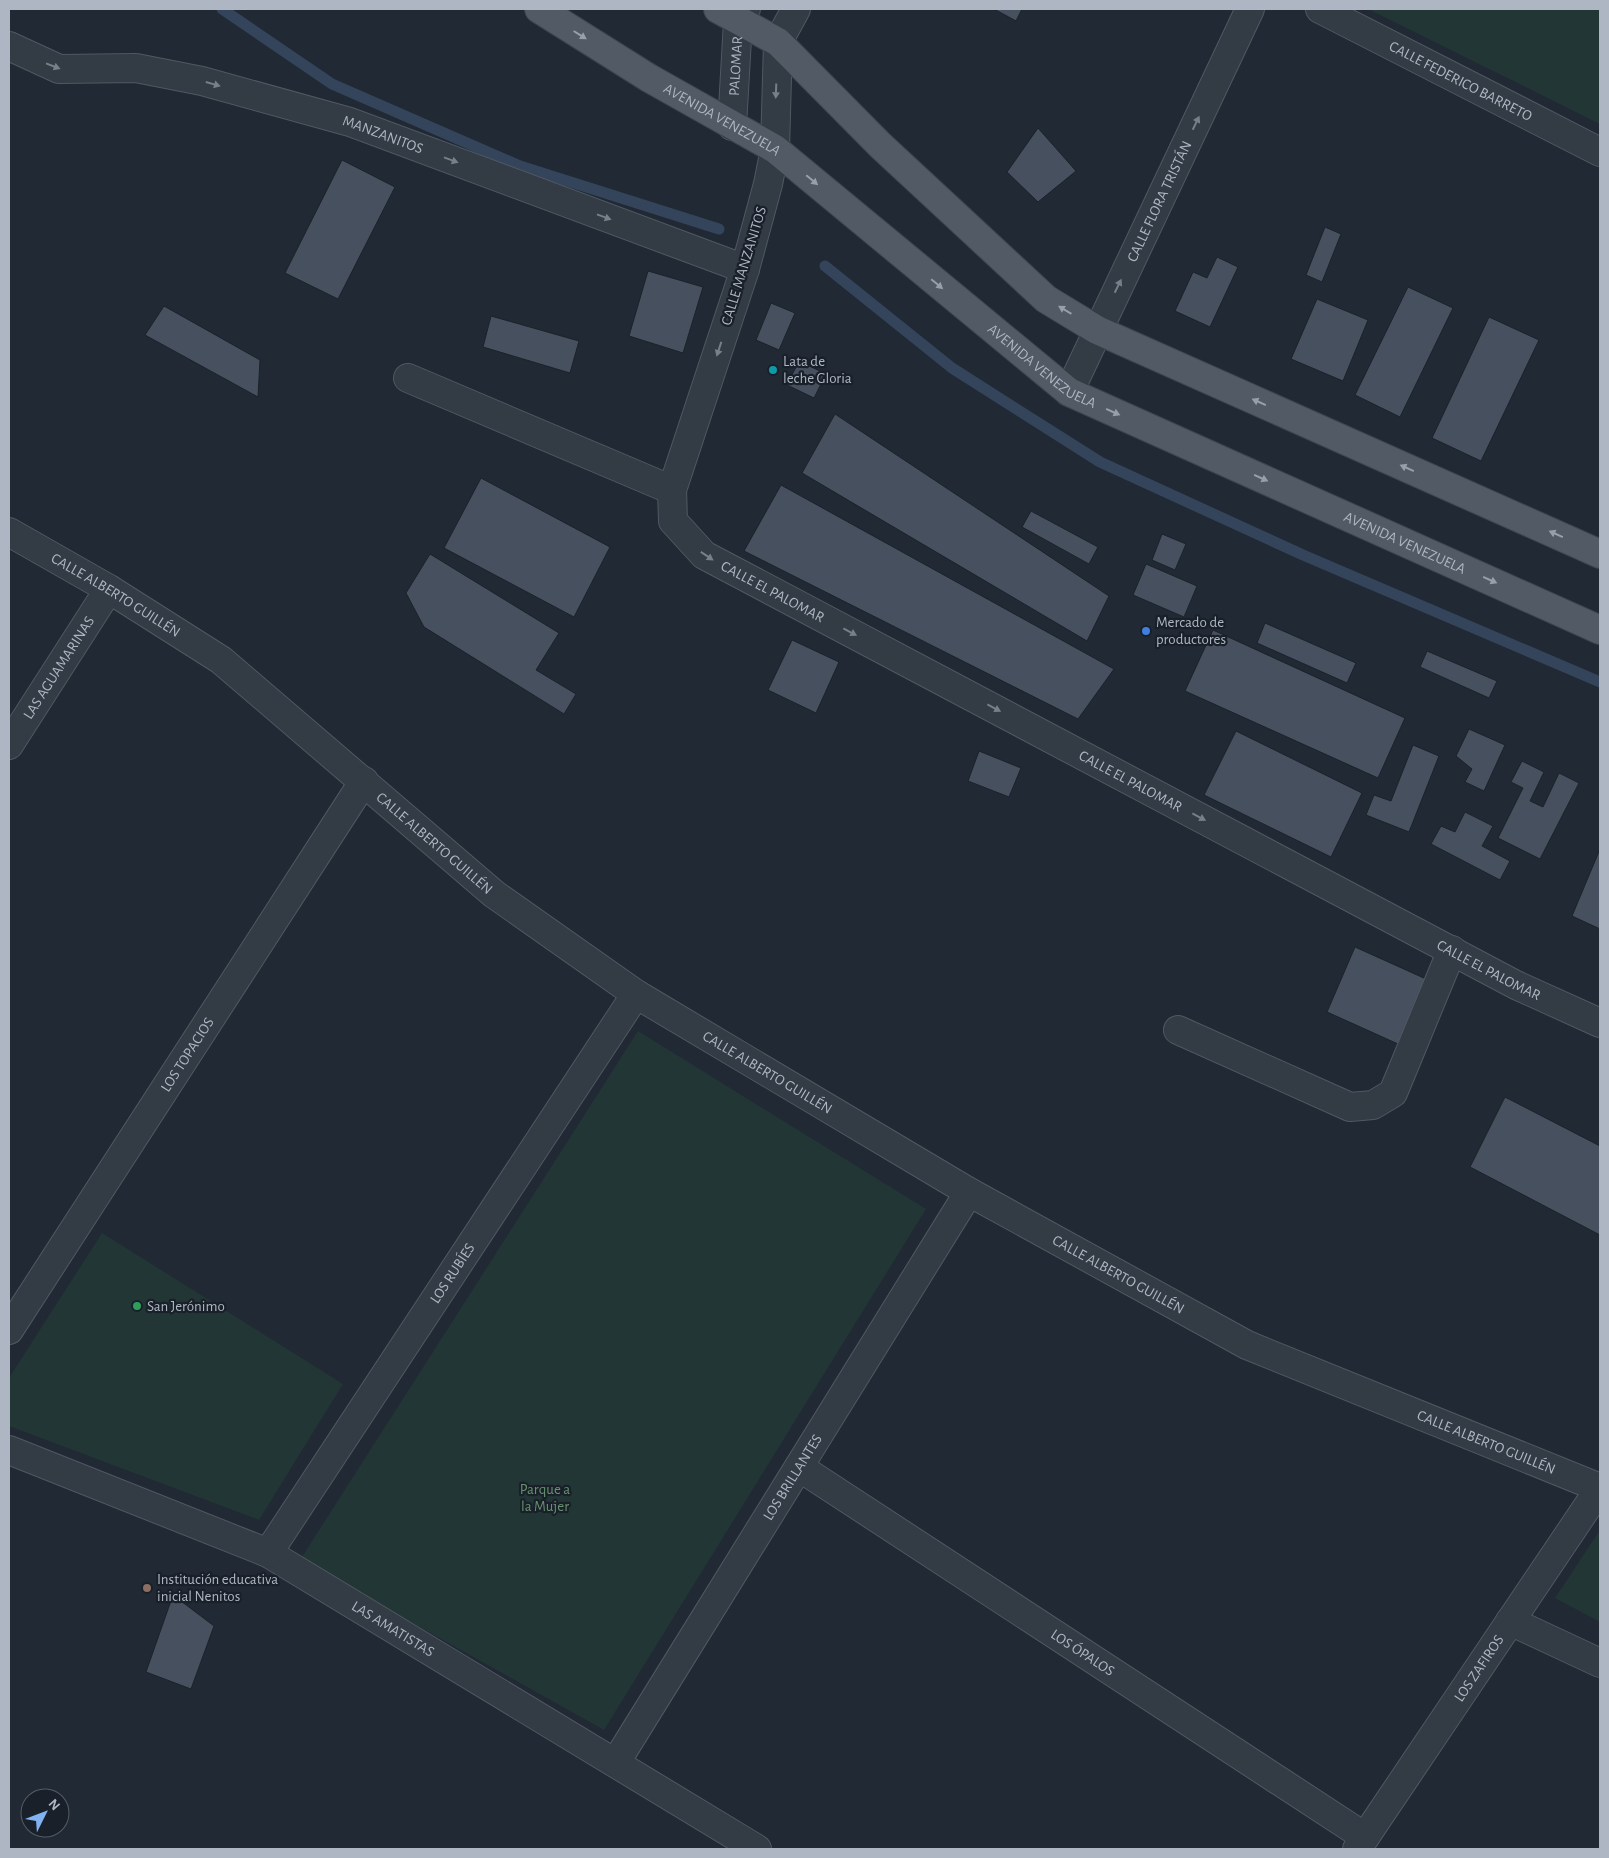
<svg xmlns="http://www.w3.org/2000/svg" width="1609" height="1858" viewBox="0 0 1609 1858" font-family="'Alegreya Sans',sans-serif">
	<rect width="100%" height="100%" fill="#202934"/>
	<path fill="#233636" d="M1368 9H1600V124Z
		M638 1031 926 1209 604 1730 300 1560Z
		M102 1233 343 1384 259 1520 9 1426V1378Z
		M1600 1530V1622L1555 1598Z"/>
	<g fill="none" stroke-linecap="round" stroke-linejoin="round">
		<path stroke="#34455b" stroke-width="11" d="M222 9 332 84 520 166 719 229
			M825 266 952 368 1100 462 1303 555 1600 682"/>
	</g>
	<path fill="#46505e" stroke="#1b222b" d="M994 9H1022L1016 21Z
		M1038 128 1076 171 1038 202 1007 172Z
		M342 160 395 187 338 299 285 273Z
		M1325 227 1341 234 1322 282 1306 275Z
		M1217 257 1238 267 1210 327 1175 311 1193 272 1207 278Z
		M648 271 703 287 683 353 629 336Z
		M1408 287 1453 308 1400 417 1355 395Z
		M1317 299 1368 320 1343 381 1291 359Z
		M771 303 795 313 779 350 756 340Z
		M164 306 260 360 258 397 145 335Z
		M491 316 579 341 570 373 483 347Z
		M1489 317 1539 340 1481 461 1432 438Z
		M799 361 826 374 814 398 787 385Z
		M835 414 1109 596 1087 641 802 473Z
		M481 478 610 547 574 617 444 548Z
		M781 485 1114 669 1078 719 744 551Z
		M1031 511 1098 547 1089 564 1022 527Z
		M1162 534 1186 544 1175 570 1152 560Z
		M430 554 559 633 536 670 576 694 564 714 424 627 406 593Z
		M1146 564 1197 586 1184 617 1133 595Z
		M1265 623 1356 663 1347 683 1257 643Z
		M1213 630 1405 718 1378 778 1185 691Z
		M792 640 839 662 816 713 768 690Z
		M1427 651 1497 681 1489 698 1420 667Z
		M1469 729 1505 745 1484 791 1465 782 1472 769 1456 756Z
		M1236 731 1362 793 1331 857 1204 795Z
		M1413 745 1439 756 1409 832 1366 815 1374 795 1391 801Z
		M979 751 1021 768 1009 797 968 781Z
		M1522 761 1544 772 1530 801 1543 807 1559 773 1579 783 1540 859 1498 838 1523 788 1511 782Z
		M1465 812 1493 826 1482 846 1510 861 1500 880 1431 844 1441 826 1455 832Z
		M1600 849V929L1572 916Z
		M1355 947 1426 979 1398 1044 1327 1012Z
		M1505 1097 1600 1146V1235L1470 1167Z
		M173 1595 214 1626 191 1689 146 1672Z"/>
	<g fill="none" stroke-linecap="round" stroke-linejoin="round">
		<g stroke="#505963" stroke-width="30">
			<g id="minor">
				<path id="s1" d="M796 9 778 42 775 149 768 184 745 269 672 490 673 521 704 555 1516 985 1600 1023"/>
				<path id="s2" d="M1320 9 1600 152"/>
				<path id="s3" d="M9 46 59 69 136 68 202 81 350 122 745 269"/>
				<path id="s4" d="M732 126 738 21 746 9"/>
				<path d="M408 378 672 490"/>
				<path id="s5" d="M1069 392 1250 9"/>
				<path id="s6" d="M9 532 109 589 221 660 494 894 636 994 969 1192 1247 1345 1600 1488"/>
				<path id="s7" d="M9 745 109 589"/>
				<path d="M1178 1030 1350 1107 1373 1105 1393 1093 1452 950"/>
				<path id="s8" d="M9 1330 364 781"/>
				<path id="s9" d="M9 1450 268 1553 757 1849"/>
				<path id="s10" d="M799 1467 1365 1837"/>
				<path id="s11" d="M268 1553 636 994"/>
				<path d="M1510 1621 1600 1663"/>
				<path id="s12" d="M616 1762 969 1192"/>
				<path id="s13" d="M1357 1849 1600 1488"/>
			</g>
		</g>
		<g stroke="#3c444e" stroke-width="30">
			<g id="major">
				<path id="s14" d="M539 9 649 78 775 149 1069 392 1600 630"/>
				<path d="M718 9 778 42 880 145 1046 299 1097 330 1600 554"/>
			</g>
		</g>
		<use href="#minor" stroke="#333b45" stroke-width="28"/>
		<use href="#major" stroke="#515a65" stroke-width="28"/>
	</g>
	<defs><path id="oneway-solid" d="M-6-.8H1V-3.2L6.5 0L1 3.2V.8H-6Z" transform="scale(1.25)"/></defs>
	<g fill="#969fab">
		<use href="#oneway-solid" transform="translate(580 35) rotate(32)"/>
		<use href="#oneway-solid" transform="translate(812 180) rotate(40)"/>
		<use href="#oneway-solid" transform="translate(937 284) rotate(40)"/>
		<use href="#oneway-solid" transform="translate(1065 310) rotate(-149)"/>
		<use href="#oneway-solid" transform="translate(1259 402) rotate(-156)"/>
		<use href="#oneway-solid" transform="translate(1113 412) rotate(24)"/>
		<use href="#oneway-solid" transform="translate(1407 468) rotate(-156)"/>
		<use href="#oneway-solid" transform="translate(1261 478) rotate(24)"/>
		<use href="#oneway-solid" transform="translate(1556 534) rotate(-156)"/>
		<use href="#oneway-solid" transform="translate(1490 580) rotate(24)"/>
	</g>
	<g fill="#767f8a">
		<use href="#oneway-solid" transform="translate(53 66) rotate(21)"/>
		<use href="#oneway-solid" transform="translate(213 84) rotate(16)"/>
		<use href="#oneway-solid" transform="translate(776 91) rotate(92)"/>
		<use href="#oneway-solid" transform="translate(1196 123) rotate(-64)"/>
		<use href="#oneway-solid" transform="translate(451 160) rotate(20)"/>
		<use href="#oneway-solid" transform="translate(604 217) rotate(20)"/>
		<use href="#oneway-solid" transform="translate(1118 286) rotate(-64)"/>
		<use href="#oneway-solid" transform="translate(719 349) rotate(108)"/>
		<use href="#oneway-solid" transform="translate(707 556) rotate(34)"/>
		<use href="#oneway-solid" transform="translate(850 632) rotate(28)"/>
		<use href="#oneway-solid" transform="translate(994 708) rotate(28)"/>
		<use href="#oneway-solid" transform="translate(1199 817) rotate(28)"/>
	</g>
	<circle fill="#0f9aa8" stroke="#192029" stroke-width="2" cx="773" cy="370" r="5"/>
	<circle fill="#3f7fe0" stroke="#192029" stroke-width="2" cx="1146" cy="631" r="5"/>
	<circle fill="#2e9e5b" stroke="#192029" stroke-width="2" cx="137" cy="1306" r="5"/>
	<circle fill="#8d6e63" stroke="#192029" stroke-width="2" cx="147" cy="1588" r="5"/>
	<g text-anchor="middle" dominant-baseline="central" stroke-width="4.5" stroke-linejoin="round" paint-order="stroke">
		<g font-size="15" fill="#adb6c2" stroke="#192029">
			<text stroke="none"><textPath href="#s4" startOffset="60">PALOMAR</textPath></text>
			<text stroke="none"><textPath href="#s2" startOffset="158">CALLE FEDERICO BARRETO</textPath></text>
			<text stroke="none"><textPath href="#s14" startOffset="214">AVENIDA VENEZUELA</textPath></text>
			<text stroke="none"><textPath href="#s3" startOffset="388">MANZANITOS</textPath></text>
			<text stroke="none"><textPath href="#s5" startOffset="211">CALLE FLORA TRISTÁN</textPath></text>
			<text transform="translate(744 266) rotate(-73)">CALLE MANZANITOS</text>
			<text stroke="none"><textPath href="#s14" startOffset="619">AVENIDA VENEZUELA</textPath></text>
			<text stroke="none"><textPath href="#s14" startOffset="1024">AVENIDA VENEZUELA</textPath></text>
			<text stroke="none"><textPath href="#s1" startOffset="656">CALLE EL PALOMAR</textPath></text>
			<text stroke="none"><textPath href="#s6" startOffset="124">CALLE ALBERTO GUILLÉN</textPath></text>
			<text stroke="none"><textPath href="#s7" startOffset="92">LAS AGUAMARINAS</textPath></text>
			<text stroke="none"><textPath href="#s1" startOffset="1061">CALLE EL PALOMAR</textPath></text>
			<text stroke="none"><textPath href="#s6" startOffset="529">CALLE ALBERTO GUILLÉN</textPath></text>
			<text stroke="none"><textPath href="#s1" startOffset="1466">CALLE EL PALOMAR</textPath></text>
			<text stroke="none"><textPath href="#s8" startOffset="328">LOS TOPACIOS</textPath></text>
			<text stroke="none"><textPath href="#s6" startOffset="934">CALLE ALBERTO GUILLÉN</textPath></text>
			<text stroke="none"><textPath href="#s11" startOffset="335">LOS RUBÍES</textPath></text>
			<text stroke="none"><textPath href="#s6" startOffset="1339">CALLE ALBERTO GUILLÉN</textPath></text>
			<text stroke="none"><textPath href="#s6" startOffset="1744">CALLE ALBERTO GUILLÉN</textPath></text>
			<text stroke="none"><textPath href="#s12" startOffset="335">LOS BRILLANTES</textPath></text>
			<text stroke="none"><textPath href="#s9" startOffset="425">LAS AMATISTAS</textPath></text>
			<text stroke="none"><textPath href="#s10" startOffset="339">LOS ÓPALOS</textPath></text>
			<text stroke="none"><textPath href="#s13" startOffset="218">LOS ZAFIROS</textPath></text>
		</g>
		<g font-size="15" fill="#adb6c2" stroke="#192029" text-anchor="start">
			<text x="783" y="361">Lata de<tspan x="783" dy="17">leche Gloria</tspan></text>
			<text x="1156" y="622">Mercado de<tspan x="1156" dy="17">productores</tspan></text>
			<text x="147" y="1306">San Jerónimo</text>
			<text x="157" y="1579">Institución educativa<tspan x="157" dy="17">inicial Nenitos</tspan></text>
		</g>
		<g font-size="15" fill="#66916f" stroke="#192029">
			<text x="545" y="1489">Parque a<tspan x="545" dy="17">la Mujer</tspan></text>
		</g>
	</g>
	<rect width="1609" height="1858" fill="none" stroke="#adb6c2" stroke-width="20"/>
	<g transform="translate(45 1813) rotate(48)"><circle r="24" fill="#192029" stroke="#545c66"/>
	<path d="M0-4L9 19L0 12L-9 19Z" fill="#82b1f2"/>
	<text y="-8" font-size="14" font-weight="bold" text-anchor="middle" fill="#adb6c2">N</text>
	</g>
</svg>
